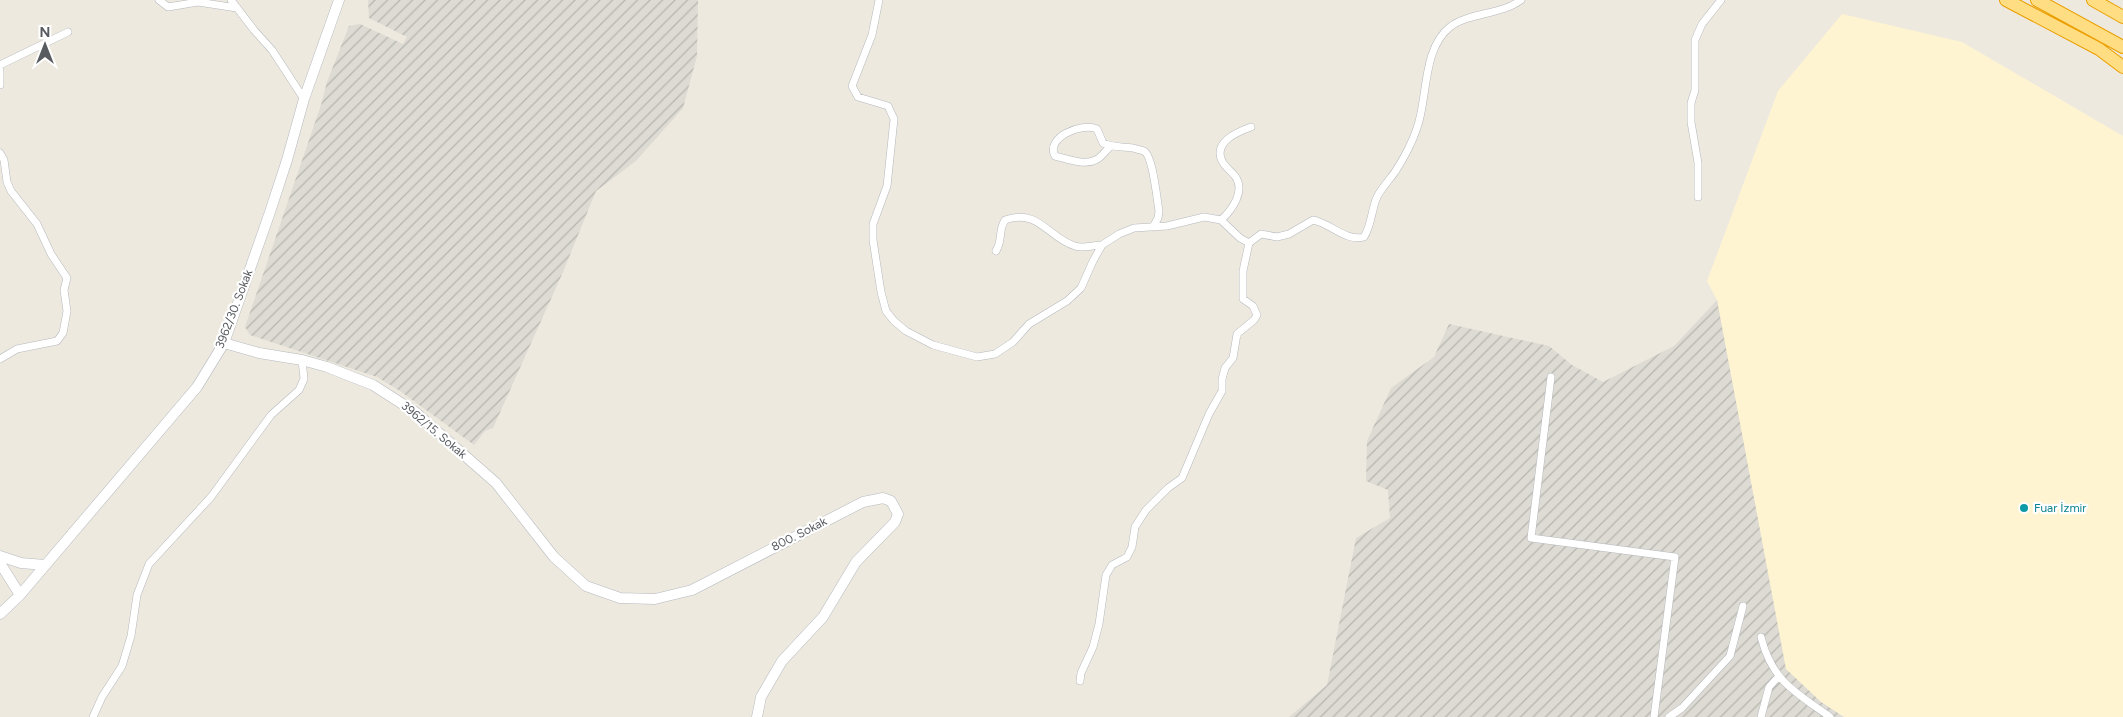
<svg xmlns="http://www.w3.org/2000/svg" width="2123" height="717" viewBox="0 0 2123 717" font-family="Figtree,sans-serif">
	<defs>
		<pattern id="industrial-furrows" width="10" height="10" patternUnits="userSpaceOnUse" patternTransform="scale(1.25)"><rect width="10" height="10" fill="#dddbd3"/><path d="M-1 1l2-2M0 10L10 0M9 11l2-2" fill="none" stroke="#b6b5af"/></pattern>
	</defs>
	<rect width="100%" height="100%" fill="#ede9de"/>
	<path fill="#fff4d1" d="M1842 14 1962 42 2123 136V717H1844L1821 702 1786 670 1771 642 1717 300 1707 281 1778 91Z"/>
	<path fill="url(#industrial-furrows)" d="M368 0H698L697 56 683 108 636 161 596 191 563 272 493 428 485 431 474 445 400 391 377 377 250 335 245 327 321 105 327 82 349 26 360 24 403 44 407 37 369 18Z
		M1717 300 1786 669 1821 702 1844 717H1289L1327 685 1356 538 1390 518 1388 490 1366 481 1367 441 1391 388 1434 357 1449 324 1549 346 1572 365 1603 382 1674 346Z"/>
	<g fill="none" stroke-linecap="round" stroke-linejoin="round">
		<g stroke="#b5b8bd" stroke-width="8">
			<path id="street" d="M159 0 168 7 198 2 237 8
				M231 0 254 30 272 50 304 99
				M879 0 872 35 852 86 858 97 888 106 894 119 887 186 873 224V240L881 292 886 311 894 321 906 331 933 345 977 357 995 354 1013 342 1029 324 1067 301 1081 288 1093 261 1102 245 1119 234 1134 228 1167 226 1204 217 1221 220 1240 238 1249 243 1243 271V299L1253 306 1257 315 1254 320 1237 334 1233 358 1225 368 1222 379V391L1209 414 1182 478 1168 488 1146 510 1135 527 1132 547 1127 557 1112 565 1106 575 1099 624 1093 647 1081 673 1080 681
				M0 65 68 32
				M0 70V85
				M1110 147C1106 150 1103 155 1099 158 1087 167 1067 159 1055 156 1045 138 1081 122 1097 129L1103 143C1113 148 1122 146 1133 148 1136 149 1141 150 1144 151 1153 156 1157 200 1159 211L1158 218 1153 227
				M0 153 4 160 7 182 11 191 37 224 51 254 67 278 64 290 67 311 63 333 57 341 17 349 0 359
				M1698 197V163L1691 122V103L1695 90V40L1702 24 1721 0
				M1221 220C1232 210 1246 191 1235 176 1231 171 1225 167 1222 161 1213 142 1237 132 1251 127
				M1249 243 1261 234 1277 237 1289 234 1313 220C1330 223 1346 242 1364 237 1372 224 1371 211 1377 197 1381 189 1389 180 1395 172 1404 158 1412 143 1417 128 1428 98 1422 49 1450 27 1470 12 1501 15 1521 0
				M996 251C1003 240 998 230 1005 220 1039 208 1048 238 1075 246 1083 249 1094 245 1102 245
				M1551 377 1531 538 1675 557 1654 717
				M1761 637C1772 681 1795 692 1830 717
				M93 717 102 697 122 666 131 636 137 595 149 564 211 497 271 415 299 390 304 379 302 360
				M1669 717 1682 708 1730 656 1743 606
				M1761 717 1769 687 1779 676"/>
		</g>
		<g stroke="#b5b9bf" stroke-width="11">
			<path id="secondary" d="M224 343 259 353 302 360 327 367 373 385 415 412 496 483 554 557 586 586 620 598 655 599 692 590 863 502 883 498 891 501 898 514 895 522 856 562 823 617 782 661 761 697 757 717
				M0 556 21 563 45 565
				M0 563 20 595
				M0 614 20 595 197 387 224 343 270 212 287 160 304 99 339 0"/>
		</g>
		<g stroke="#eb9e00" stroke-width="14">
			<path id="highway" d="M2006 0 2099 49 2123 67
				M2037 0 2123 47
				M2093 0 2123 17"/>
		</g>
		<use href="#street" stroke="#fff" stroke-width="7"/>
		<use href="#secondary" stroke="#fff" stroke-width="10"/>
		<use href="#highway" stroke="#ffde83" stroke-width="12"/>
	</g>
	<circle fill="#0f9aa8" stroke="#fff" stroke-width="2" cx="2024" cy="508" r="5"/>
	<g text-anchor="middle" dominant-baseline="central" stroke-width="4.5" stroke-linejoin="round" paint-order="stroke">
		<g font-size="12" fill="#585c61" stroke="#fff">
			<text transform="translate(234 309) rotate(-69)">3962/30. Sokak</text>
			<text transform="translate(434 430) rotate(40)">3962/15. Sokak</text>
			<text transform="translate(799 534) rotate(-27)">800. Sokak</text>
		</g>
		<g font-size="12" fill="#0d838f" stroke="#fff" text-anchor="start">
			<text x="2034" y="508">Fuar İzmir</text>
		</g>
	</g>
	<g transform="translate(45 45)" stroke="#ffffff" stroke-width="4" paint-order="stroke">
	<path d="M0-4L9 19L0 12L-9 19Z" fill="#585c61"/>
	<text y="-8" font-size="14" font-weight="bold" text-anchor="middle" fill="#585c61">N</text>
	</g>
</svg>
